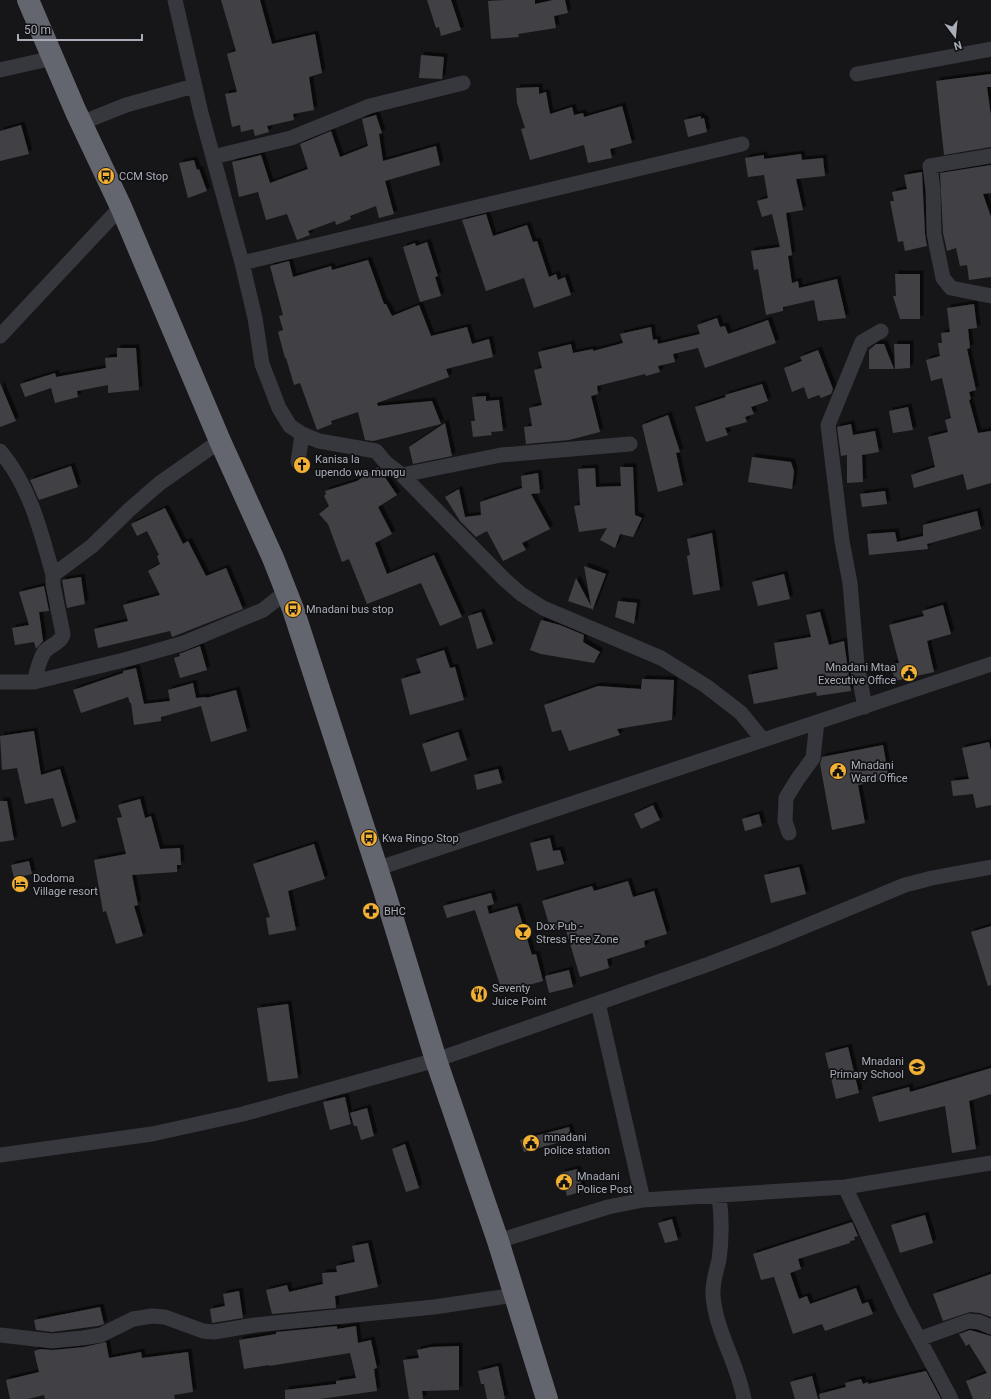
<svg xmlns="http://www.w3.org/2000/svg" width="991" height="1399" viewBox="0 0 991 1399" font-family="Roboto,sans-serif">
	<defs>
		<filter id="shadow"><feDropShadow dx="3.5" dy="-3.5" stdDeviation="0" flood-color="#0009"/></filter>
	</defs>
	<rect width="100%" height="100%" fill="#161618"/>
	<path fill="#404145" filter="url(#shadow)" d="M221 0H260L272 44 315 34 322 73 309 77 314 110 293 114 294 120 267 126 269 132 255 136 253 129 241 132 240 125 232 127 225 94 237 92 227 54 236 51Z
		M427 0H451L461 30 441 36 439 27 436 28Z
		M505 0H535V4L553 0H565L568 13 554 16 556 28 518 34 519 37 491 39 488 1Z
		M421 55 444 57 442 79 419 78Z
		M991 74V87H987L991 116V147L944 155 936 81Z
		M539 87V94L546 92 550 114 572 107 574 115 583 113 584 117 622 106 632 143 610 149 612 158 588 163 584 145 530 160 521 129 525 128 517 103 516 88Z
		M376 115 382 133 379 134 383 161 436 146 440 165 385 181 394 214 379 218 376 206 350 216 351 219 336 225 335 221 308 231 310 235 297 240 287 214 266 220 258 192 239 197 232 162 261 155 270 183 308 169 300 144 331 131 340 157 368 146 362 119Z
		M701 116V119L704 118 707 132 688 137 684 120Z
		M21 125 29 154 0 161V131Z
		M801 154 802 160 823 158 825 176 796 179 803 210 786 213 792 255 788 256 792 283 798 281 799 288 837 279 846 318 818 321 814 300 783 307V311L766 315 758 269 754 270 751 251 780 247 772 214 762 217 757 201 768 198 764 175 748 177 745 158 764 155V159Z
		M194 160 197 170 199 169 207 191 188 198 179 163Z
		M991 165V193L983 194 991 217V277L969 280 967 265 960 266 956 248 947 251 943 233 940 173Z
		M922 172 925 234 927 246 905 251 903 241 898 242 890 201H894L892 192 907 189 904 175Z
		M486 214 493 236 527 225 533 242 537 241 549 277 556 274 558 280 565 277 571 295 534 308 524 278 486 291 462 220Z
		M427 242 438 276 435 277 441 296 420 302 403 247 415 243 416 246Z
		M368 260 384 304H386L392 316 419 305 431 336 467 327 472 344 489 339 493 357 446 369 449 377 377 403 378 406 432 401 441 424 373 441 365 440 358 412 331 421 332 424 317 430 300 383 294 385 286 358H285L278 332 283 330 279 316 283 315 270 266 289 261 293 277 331 266 332 270Z
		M895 274H920V319H900L893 296H896Z
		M974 304 977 328 968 329 970 348 967 349 976 390 969 392 971 399 969 400 978 433 991 431V483L967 490 963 474 914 488 911 475 935 467 928 437 948 432 945 420 951 418 942 378 931 381 926 360 940 356 938 343H942L941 333 950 332 947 308Z
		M717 318 720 327 725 326 728 334 768 320 776 343 705 368 698 348 673 354 675 362 658 366 660 372 646 376 645 374 597 386 598 394 591 396 600 432 569 440 526 444 524 427 532 426 529 408 542 405 534 370 542 368 538 352 571 344 573 353 593 349V351L623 343 620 334 651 327 653 340 657 339 658 344 700 334 697 325Z
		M876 344H884L894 369H869V350Z
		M894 344H910V368L895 369Z
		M117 348H136L139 390 108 393V385L77 391 78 397 55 403 51 388 25 397 20 384 55 373 56 377 106 368 105 358 117 357Z
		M818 350 833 389 831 394 821 398 819 395 808 399 804 387 792 392 784 368 802 361 800 357Z
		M0 383 16 421 0 427Z
		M762 384 768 401 751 407 754 414 745 417 747 422 725 428 728 435 706 442 695 407 726 397 725 395Z
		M486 396V401L499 400 503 431 491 432 492 435 473 437 471 421H475L472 397Z
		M908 407 913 430 893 433 889 411Z
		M668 415 680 452 676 453 683 485 658 492 642 425Z
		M445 423 452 456 413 464 409 447Z
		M851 424 853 435 875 431 879 452 862 455 863 482 847 483V455L841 456 837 427Z
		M752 457 791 462 794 471 792 489 748 482Z
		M71 466 78 487 39 500 30 480Z
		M378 467 397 495 378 507 392 534 375 543 387 574 434 555 462 617 440 626 421 583 367 604 349 559 342 562 328 524 319 514 329 506 324 496 326 494 325 491 357 481Z
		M620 467H633L635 515 642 518 633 537 620 534 615 548 600 540 607 528 579 532 574 506 580 505 578 469 595 468 596 487 621 486Z
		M538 473 540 493 531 494 550 529 522 543 526 550 503 561 487 531 476 537 460 521 445 497 459 489 465 517 481 515 480 502 522 488 521 476Z
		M885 491 887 504 862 507 860 494Z
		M165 508 183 544 188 541 206 576 226 568 243 609 172 637 170 631 98 648 94 629 128 621 123 605 160 595 148 571 160 564 157 556 159 555 147 531 137 536 131 524Z
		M977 511 981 529 927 544 928 549 869 555 867 534 895 532 897 542 923 536V525Z
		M712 533 720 590 693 595 687 556 690 555 687 539Z
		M584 566 606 574 592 611V609L568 601 576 578 591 606Z
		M784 574 790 599 758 606 752 582Z
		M81 577 85 604 67 608 62 580Z
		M44 586 49 611 39 612 43 641 36 649 34 642 15 645 12 628 29 625 19 592Z
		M618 601 637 603 634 624 615 617Z
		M943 605 951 634 927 641 934 672 895 681 891 664 899 663 889 625 924 616 922 611Z
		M481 612 493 644 477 649 468 616Z
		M820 612 829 645 844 641 851 691 817 696 816 692 754 704 748 675 778 669 774 643 811 637 806 615Z
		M541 620 560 625 584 635 583 642 600 652 594 663 541 654 530 650Z
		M200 646 207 670 180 678 174 658 180 656 179 654Z
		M444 650 450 668 455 667 464 700 410 715 401 679 421 673 416 659Z
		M136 668 144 704 170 701 168 690 193 683 196 698 206 697V698L236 690 247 731 211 742 201 706 161 717V721L134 725 131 703H130L128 697 81 713 73 690 123 673V671Z
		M642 679 674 680 672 720 617 729 620 735 569 751 561 730 552 732 544 705 598 686 641 689Z
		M34 731 41 775 60 769 76 822 62 827 53 798 25 804 17 768 2 770 0 736Z
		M458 732 467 760 431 772 422 744Z
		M989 742 991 751V805L976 808 973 794 953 796 951 781 969 779 962 748Z
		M883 745 889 779 858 785 865 823 832 830 820 764 822 757Z
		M498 769 502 783 477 790 474 775Z
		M140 799 145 818 151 816 160 849 180 848 181 865H177V872L132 875 138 905 134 906 143 936 116 944 106 911 103 912 94 860 126 854 117 818 122 817 118 805Z
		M0 801H7L14 840 0 842Z
		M653 805 660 820 641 829 634 814Z
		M759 814 762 826 745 831 742 819Z
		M550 838 553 851 560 850 564 864 537 871 530 843Z
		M314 844 325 879 288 891 296 930 269 935 266 918 270 917 253 864Z
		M29 861 32 874 14 878 11 865Z
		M799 867 806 894 771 903 764 875Z
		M628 881 633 897 654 891 667 934 644 941 645 947 607 959 609 968 580 977 565 927 551 931 542 901 592 886 594 891Z
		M491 893 494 904 487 906 489 914 517 906 532 955 536 954 543 981 515 989V986L502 991 475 910 447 918 443 906Z
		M991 926V985L988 986 971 932Z
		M569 970 573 987 549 993 545 976Z
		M288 1004 298 1078 268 1082 257 1008Z
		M848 1047 859 1093 836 1099 825 1053Z
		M991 1068V1094L969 1101 976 1149 952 1153 945 1106 879 1122 872 1097 909 1087 910 1092Z
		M345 1097 351 1124 330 1130 323 1102Z
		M367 1108 374 1136 361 1140 357 1126H354L350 1113Z
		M569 1127 572 1139 524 1152 520 1140Z
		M405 1144 419 1188 406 1192 392 1149Z
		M577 1169 583 1191 567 1196 561 1173Z
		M925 1215 933 1243 900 1253 891 1225Z
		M672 1219 678 1240 665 1243 658 1223Z
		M852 1222 858 1236 854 1237 855 1240 850 1241V1243L798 1259 801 1269 790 1273 799 1299 807 1296 810 1304 856 1288 862 1304 868 1302 873 1314 825 1331 822 1324 793 1334 774 1277 761 1280 753 1254Z
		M368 1243 378 1287 335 1296 336 1308 272 1314 266 1290 287 1285 289 1292 323 1284 322 1273 337 1272 336 1266 355 1262 352 1246Z
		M991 1274V1317L980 1313 970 1312 943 1321 933 1294Z
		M239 1291 243 1318 212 1323 210 1309 225 1306 223 1294Z
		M100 1307 104 1324 98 1326 52 1332 36 1330 34 1320Z
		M337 1326V1329L356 1326 358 1343 371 1340 377 1368 374 1369 377 1391 320 1399H285V1390L336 1384V1381L356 1378 350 1353 269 1366V1365L244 1369 239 1340 276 1334V1332Z
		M970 1330 991 1336V1399H973L966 1381 987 1373 969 1344 966 1346 959 1334Z
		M106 1342 109 1358 141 1352 142 1358 188 1352 193 1392 174 1395 175 1399H45L44 1395 28 1399H10L6 1380 39 1372 34 1351 40 1349 53 1350 84 1347Z
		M459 1346V1390L422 1391 423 1399H409L403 1360 419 1358 417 1350 431 1347Z
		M498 1366 505 1399H487L484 1384H481L478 1371Z
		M926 1371 941 1399H820L819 1394 846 1387 845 1383 861 1379 863 1384 868 1382V1384Z
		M812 1376 818 1399H795L790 1382Z"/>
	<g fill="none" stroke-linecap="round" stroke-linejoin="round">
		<path stroke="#37383d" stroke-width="15" d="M175 0 201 113 242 263 255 318 262 364 279 408 290 426 302 434 319 441 376 451 386 463 402 475 504 579 521 594 543 608 661 658 706 686 741 713 763 740
			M0 70 53 58
			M857 74 991 49
			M81 123 126 105 194 86
			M991 156 930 166 933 191 934 234 943 278 951 288 991 296
			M213 157 291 138 370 106 463 83
			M242 263 742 144
			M0 336 121 207
			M0 451C30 486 41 532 53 575
			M298 462 302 434
			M402 475 501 455 630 444
			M0 682H34L128 659 184 643 263 610 286 592
			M34 682C37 672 39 659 45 651 51 645 61 643 63 634L53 585V575L92 546 129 510 160 483 220 441
			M865 707 857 665 850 583 842 541 828 425 862 342 881 331
			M789 833 785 821 786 798 797 780 813 758 817 722
			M376 869 991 664
			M598 1003 643 1200
			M0 1155 152 1134 243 1114 436 1060 709 964 772 940 905 885 932 878 991 867
			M845 1187 903 1309 951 1399
			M719 1196C722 1218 722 1238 719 1260 716 1272 712 1284 713 1296 716 1332 738 1364 744 1399
			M498 1241 608 1207 643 1200 845 1187 991 1163
			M0 1335 52 1341 83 1338 101 1335 133 1319 152 1316 165 1317 203 1331 214 1332 255 1325 434 1307 515 1295
			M919 1339 969 1321 979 1322 991 1327"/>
		<path stroke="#63666e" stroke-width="22" d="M28 0 76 112 121 207 220 441 273 558 293 609 384 890 436 1060 498 1241 547 1399"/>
	</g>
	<defs>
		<g id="bus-disc" transform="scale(0.9)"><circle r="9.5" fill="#f2b134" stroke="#111113"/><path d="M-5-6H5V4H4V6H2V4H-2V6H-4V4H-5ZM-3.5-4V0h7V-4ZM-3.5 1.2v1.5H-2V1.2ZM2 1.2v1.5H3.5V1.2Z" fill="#111"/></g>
		<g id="church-disc" transform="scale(0.9)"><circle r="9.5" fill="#f2b134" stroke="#111113"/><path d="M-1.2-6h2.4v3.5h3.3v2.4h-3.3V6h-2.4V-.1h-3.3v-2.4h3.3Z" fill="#111"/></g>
		<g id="civic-disc" transform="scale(0.9)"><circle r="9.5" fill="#f2b134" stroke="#111113"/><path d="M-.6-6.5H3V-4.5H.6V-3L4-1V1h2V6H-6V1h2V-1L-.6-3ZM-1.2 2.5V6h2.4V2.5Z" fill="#111"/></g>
		<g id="hotel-disc" transform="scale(0.9)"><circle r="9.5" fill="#f2b134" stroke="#111113"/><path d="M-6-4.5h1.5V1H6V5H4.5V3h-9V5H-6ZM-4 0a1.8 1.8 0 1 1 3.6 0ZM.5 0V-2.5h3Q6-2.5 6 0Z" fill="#111"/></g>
		<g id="pharmacy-disc" transform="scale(0.9)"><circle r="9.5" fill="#f2b134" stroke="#111113"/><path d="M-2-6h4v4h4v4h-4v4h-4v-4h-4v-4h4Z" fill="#111"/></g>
		<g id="bar-disc" transform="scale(0.9)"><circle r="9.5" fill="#f2b134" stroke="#111113"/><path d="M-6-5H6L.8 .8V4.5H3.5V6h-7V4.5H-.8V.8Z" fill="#111"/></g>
		<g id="restaurant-disc" transform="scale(0.9)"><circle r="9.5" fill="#f2b134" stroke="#111113"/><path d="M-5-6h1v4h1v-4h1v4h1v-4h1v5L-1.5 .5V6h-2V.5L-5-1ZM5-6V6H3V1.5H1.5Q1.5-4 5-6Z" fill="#111"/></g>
		<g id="school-disc" transform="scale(0.9)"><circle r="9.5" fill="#f2b134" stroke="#111113"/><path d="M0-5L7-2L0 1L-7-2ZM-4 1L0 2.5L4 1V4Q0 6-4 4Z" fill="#111"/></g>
	</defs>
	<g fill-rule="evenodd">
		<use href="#bus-disc" x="106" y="176"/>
		<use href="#church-disc" x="302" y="465"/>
		<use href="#bus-disc" x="293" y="609"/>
		<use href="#civic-disc" x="909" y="673"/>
		<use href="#civic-disc" x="838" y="771"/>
		<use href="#bus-disc" x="369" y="838"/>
		<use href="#hotel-disc" x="20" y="884"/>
		<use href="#pharmacy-disc" x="371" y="911"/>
		<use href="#bar-disc" x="523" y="932"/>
		<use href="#restaurant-disc" x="479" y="994"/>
		<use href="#school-disc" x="917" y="1067"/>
		<use href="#civic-disc" x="531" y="1143"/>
		<use href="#civic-disc" x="564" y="1182"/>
	</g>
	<g text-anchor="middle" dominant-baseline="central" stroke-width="3.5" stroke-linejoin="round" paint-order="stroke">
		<g font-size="11" fill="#a8adb8" stroke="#111113" text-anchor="start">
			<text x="119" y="176">CCM Stop</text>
			<text x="315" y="459">Kanisa la<tspan x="315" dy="13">upendo wa mungu</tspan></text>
			<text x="306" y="609">Mnadani bus stop</text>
			<text x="896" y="667" text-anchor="end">Mnadani Mtaa<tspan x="896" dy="13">Executive Office</tspan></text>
			<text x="851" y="765">Mnadani<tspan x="851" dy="13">Ward Office</tspan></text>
			<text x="382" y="838">Kwa Ringo Stop</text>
			<text x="33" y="878">Dodoma<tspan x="33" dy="13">Village resort</tspan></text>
			<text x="384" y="911">BHC</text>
			<text x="536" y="926">Dox Pub -<tspan x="536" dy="13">Stress Free Zone</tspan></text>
			<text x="492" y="988">Seventy<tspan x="492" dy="13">Juice Point</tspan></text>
			<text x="904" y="1061" text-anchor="end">Mnadani<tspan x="904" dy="13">Primary School</tspan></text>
			<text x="544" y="1137">mnadani<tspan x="544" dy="13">police station</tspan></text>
			<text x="577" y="1176">Mnadani<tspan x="577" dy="13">Police Post</tspan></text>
		</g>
	</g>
	<g transform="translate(955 36) rotate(164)" stroke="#111113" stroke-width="3" paint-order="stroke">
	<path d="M0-3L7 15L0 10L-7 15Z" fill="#a8adb8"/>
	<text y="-6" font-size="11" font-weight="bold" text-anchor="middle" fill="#a8adb8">N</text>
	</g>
	<path d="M18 34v6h124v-6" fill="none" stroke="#a8adb8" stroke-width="2"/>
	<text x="24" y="34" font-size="12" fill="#a8adb8" stroke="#111113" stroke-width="3" paint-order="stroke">50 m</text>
</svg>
